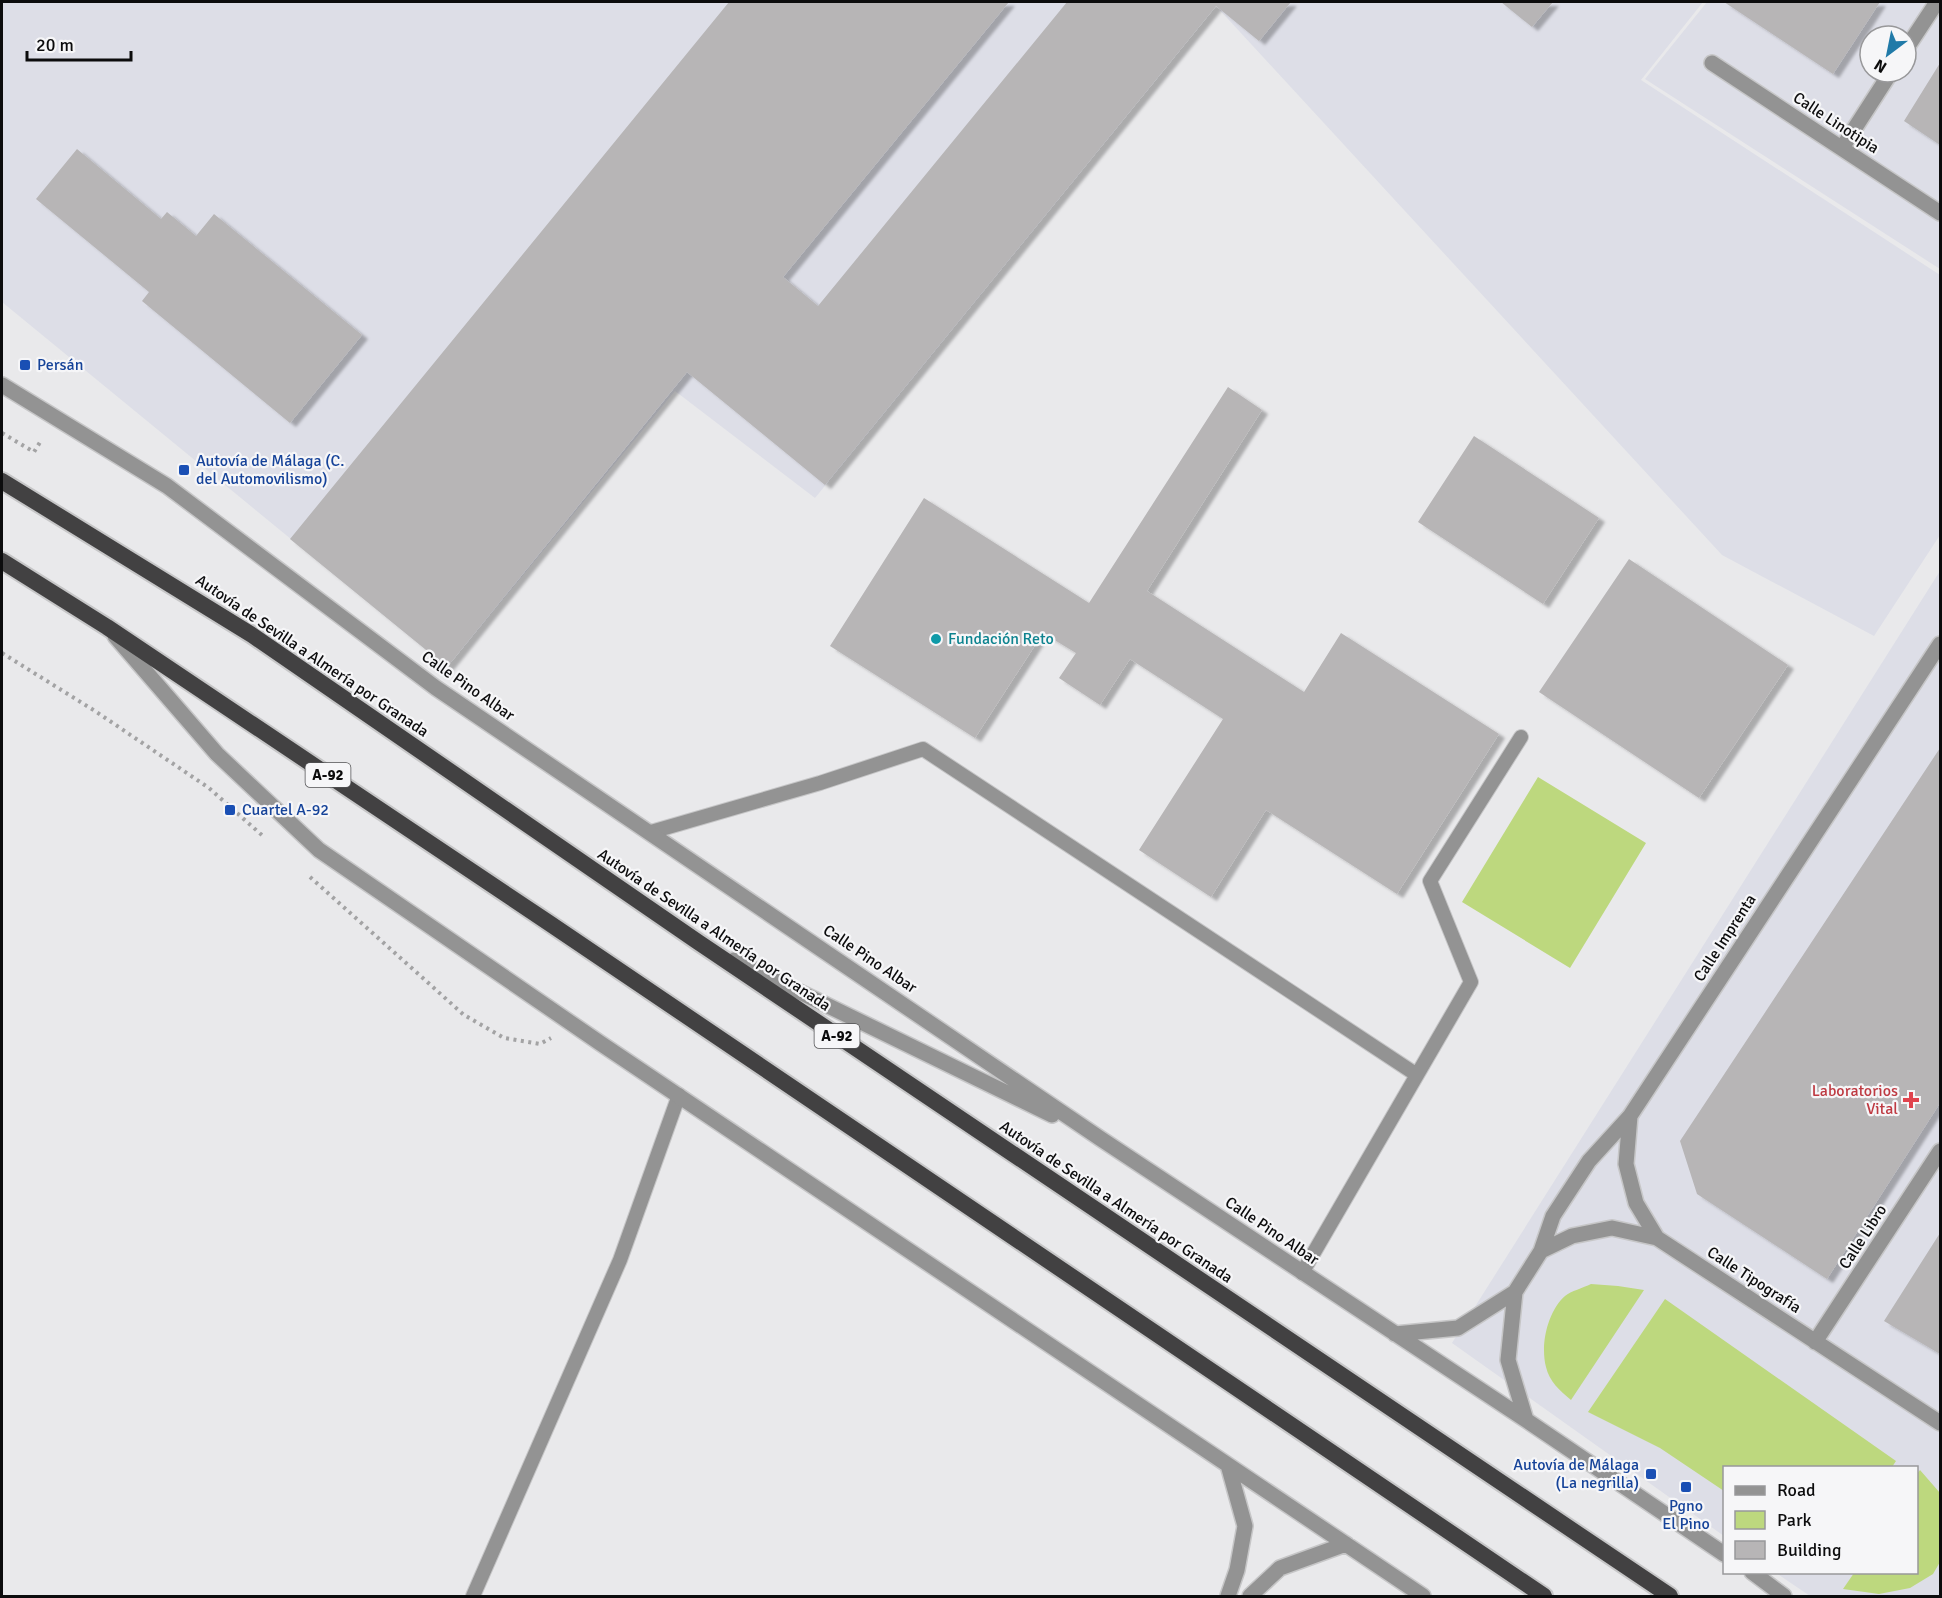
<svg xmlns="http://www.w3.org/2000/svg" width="1942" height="1598" viewBox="0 0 1942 1598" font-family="Signika,sans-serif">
	<defs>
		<filter id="shadow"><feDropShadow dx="6" dy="4" stdDeviation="1.5" flood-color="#0004"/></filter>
	</defs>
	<rect width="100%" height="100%" fill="#e9e9eb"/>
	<path fill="#dddee7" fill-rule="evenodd" d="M2 2H1703L1641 80 1940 275V535L1874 636 1722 555 1216 6 815 498 675 391 447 667 2 302Z
		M1707 2H1940V269L1645 79ZM1870 36H1906V72H1870Z
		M1940 571V1596H1810L1776 1573 1916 1572V1468H1724V1536L1452 1343Z"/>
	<path fill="#bdd87e" d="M1538 777 1646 843 1570 968 1462 902Z
		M1591 1284 1618 1286 1644 1290 1571 1400C1560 1391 1549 1381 1546 1367 1540 1344 1548 1311 1565 1296 1571 1291 1583 1288 1591 1284Z
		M1665 1299 1896 1461 1892 1467 1724 1468V1491L1660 1448 1588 1412Z
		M1920 1470 1940 1493V1562L1933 1574 1910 1588 1879 1594 1843 1589 1854 1573 1916 1572V1475Z"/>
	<path fill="#b7b5b6" filter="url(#shadow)" d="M729 2H1009L783 277 818 306 1067 2H1291L1259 41 1216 6 825 485 687 372 447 667 290 539Z
		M1501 2H1553L1532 27Z
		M1724 2H1880L1833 74Z
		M1940 63V145L1904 121Z
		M77 149 161 219 167 212 196 236 214 214 362 335 290 423 142 301 149 292 36 199Z
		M1228 387 1262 410 1147 591 1304 692 1341 633 1499 734 1397 894 1266 810 1211 897 1139 850 1223 719 1130 659 1100 705 1059 678 1076 653 1043 633 975 738 830 646 924 498 1089 603Z
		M1474 436 1599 518 1543 604 1418 522Z
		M1629 559 1788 665 1699 798 1539 692Z
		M1940 748V1103L1827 1279 1697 1194 1680 1141Z
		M1940 1233V1354L1884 1321Z"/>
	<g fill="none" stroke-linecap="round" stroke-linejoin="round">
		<g stroke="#c6c6c7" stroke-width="16">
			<path id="service" d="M651 832 820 783 923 749 1417 1075
				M1302 1273 1471 982 1430 881 1521 737
				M473 1596 620 1260 679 1095"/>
		</g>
		<g stroke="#c6c6c7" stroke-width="18">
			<path id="minor" d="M1906 49 1937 2
				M1712 63 1940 213
				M1842 148 1891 72
				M2 385 167 486 436 688 1101 1139 1526 1420 1724 1554
				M115 636 217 754 319 850 600 1043 1423 1596
				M734 960 1052 1115
				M1630 1116 1626 1164 1636 1203 1657 1238 1940 1423
				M1541 1251 1572 1236 1612 1228 1657 1238
				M1395 1334 1458 1328 1515 1292
				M1815 1342 1940 1151
				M1526 1420 1508 1360 1515 1292 1541 1251 1553 1216 1589 1161 1630 1116 1940 644
				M1228 1465 1245 1526 1237 1570 1228 1596
				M1752 1572 1784 1596
				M1250 1596 1280 1568 1346 1544"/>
		</g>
		<g stroke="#c6c6c7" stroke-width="20">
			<path id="trunk" d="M2 481 252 635 698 942 1670 1596
				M2 561 107 627 549 923 1544 1596"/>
		</g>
		<path stroke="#a3a3a4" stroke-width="4" stroke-dasharray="3 4.5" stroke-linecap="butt" d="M2 433 34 452 42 439
			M2 653 95 711 209 788 264 837
			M310 877 464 1015 504 1038 540 1044 551 1038"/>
		<use href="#service" stroke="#939393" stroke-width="14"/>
		<use href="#minor" stroke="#939393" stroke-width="15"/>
		<use href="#trunk" stroke="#424142" stroke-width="16"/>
	</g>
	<g fill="#1a4fb4" stroke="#f6f6f8" stroke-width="2">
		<rect x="19" y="359" width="12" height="12" rx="3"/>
		<rect x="178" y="464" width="12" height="12" rx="3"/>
		<rect x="224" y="804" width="12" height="12" rx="3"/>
		<rect x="1645" y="1468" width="12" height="12" rx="3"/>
		<rect x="1680" y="1481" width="12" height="12" rx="3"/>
	</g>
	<circle fill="#0f9aa8" stroke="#f6f6f8" stroke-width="2" cx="936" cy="639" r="6"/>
	<path fill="#e0444e" stroke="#f6f6f8" stroke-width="2" d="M1908 1091h6v6h6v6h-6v6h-6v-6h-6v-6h6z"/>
	<g text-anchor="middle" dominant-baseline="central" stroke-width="4.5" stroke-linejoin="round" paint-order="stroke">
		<g fill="#f6f6f8" stroke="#525254" stroke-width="1.5">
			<rect x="305.5" y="763" width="45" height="24" rx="4.5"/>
			<rect x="814.5" y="1024" width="45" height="24" rx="4.5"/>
		</g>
		<g font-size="15" font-weight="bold" fill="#0c0c0d">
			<text x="328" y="775">A-92</text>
			<text x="837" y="1036">A-92</text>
		</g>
		<g font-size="16" fill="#0c0c0d" stroke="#f6f6f8">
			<text transform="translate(1836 123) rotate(33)">Calle Linotipia</text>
			<text transform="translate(312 656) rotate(34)">Autovía de Sevilla a Almería por Granada</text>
			<text transform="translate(468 686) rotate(35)">Calle Pino Albar</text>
			<text transform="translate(714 930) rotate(34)">Autovía de Sevilla a Almería por Granada</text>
			<text transform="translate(1725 938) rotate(-57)">Calle Imprenta</text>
			<text transform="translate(870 959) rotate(34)">Calle Pino Albar</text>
			<text transform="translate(1116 1202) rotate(34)">Autovía de Sevilla a Almería por Granada</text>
			<text transform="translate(1272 1231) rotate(34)">Calle Pino Albar</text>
			<text transform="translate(1863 1237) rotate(-57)">Calle Libro</text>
			<text transform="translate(1754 1280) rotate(33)">Calle Tipografía</text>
		</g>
		<g font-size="16" fill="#164399" stroke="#f6f6f8" text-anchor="start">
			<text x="37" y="365">Persán</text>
			<text x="196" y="461">Autovía de Málaga (C.<tspan x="196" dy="18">del Automovilismo)</tspan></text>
			<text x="242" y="810">Cuartel A-92</text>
			<text x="1639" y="1465" text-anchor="end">Autovía de Málaga<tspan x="1639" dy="18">(La negrilla)</tspan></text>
			<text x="1686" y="1506" text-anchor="middle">Pgno<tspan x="1686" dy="18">El Pino</tspan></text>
		</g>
		<g font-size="16" fill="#0d838f" stroke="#f6f6f8" text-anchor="start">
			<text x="948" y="639">Fundación Reto</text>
		</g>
		<g font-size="16" fill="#be3a42" stroke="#f6f6f8" text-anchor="end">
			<text x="1898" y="1091">Laboratorios<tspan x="1898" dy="18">Vital</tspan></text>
		</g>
	</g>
	<rect width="1942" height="1598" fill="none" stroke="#0c0c0d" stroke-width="6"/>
	<rect x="1723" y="1466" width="195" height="108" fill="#f6f6f8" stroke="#98989a" stroke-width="1.5"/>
	<rect x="1735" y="1486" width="30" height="9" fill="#939393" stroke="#98989a" stroke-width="1.5"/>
	<text x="1777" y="1496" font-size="18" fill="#0c0c0d">Road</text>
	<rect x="1735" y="1511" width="30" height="18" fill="#bdd87e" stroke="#98989a" stroke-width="1.5"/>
	<text x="1777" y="1526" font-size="18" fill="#0c0c0d">Park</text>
	<rect x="1735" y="1541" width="30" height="18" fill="#b7b5b6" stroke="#98989a" stroke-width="1.5"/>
	<text x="1777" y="1556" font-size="18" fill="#0c0c0d">Building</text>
	<g transform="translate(1888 54) rotate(212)"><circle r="28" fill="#f6f6f8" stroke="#98989a" stroke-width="1.5"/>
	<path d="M0-4.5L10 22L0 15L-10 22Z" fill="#207aa8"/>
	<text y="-9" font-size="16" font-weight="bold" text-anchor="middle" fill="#0c0c0d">N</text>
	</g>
	<path d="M27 51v9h104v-9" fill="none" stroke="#0c0c0d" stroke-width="3"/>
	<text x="36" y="51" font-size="18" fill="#0c0c0d" stroke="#f6f6f8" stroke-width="4.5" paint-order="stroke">20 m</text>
</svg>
